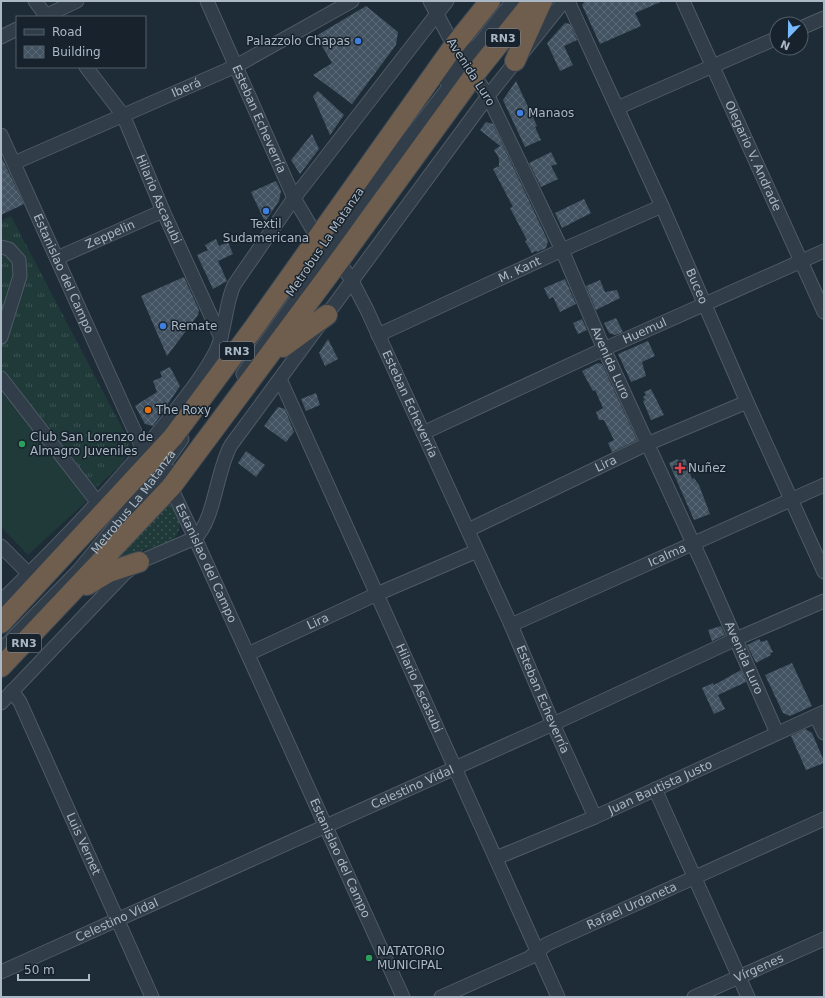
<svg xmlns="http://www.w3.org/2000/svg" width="825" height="998" viewBox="0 0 825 998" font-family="'DejaVu Sans',sans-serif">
	<defs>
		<pattern id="grass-tufts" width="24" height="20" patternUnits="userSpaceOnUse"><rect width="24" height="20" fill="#203939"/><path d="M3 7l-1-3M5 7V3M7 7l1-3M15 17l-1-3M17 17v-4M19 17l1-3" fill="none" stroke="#3e5454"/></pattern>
		<pattern id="park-dots" width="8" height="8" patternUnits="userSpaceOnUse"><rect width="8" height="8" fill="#203939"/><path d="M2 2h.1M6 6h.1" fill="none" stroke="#3e5454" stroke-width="1.8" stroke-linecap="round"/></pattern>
		<pattern id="building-cross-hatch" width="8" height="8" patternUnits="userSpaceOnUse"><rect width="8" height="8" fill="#435362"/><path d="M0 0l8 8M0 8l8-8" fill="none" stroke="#5b6a77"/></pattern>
	</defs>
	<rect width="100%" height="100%" fill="#1e2c38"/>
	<path fill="url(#grass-tufts)" d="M11 216 130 443 123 463 87 496 1 392V221Z"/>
	<path fill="url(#park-dots)" d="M166 501C179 513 186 527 172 541L108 561Z"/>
	<path fill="#203939" d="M1 392 87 496V501L28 555 1 527Z"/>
	<path fill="url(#building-cross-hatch)" d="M585 1H663L635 13 641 26 600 44 582 5Z
		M366 6 398 32 396 45 352 104 313 75 332 63 316 36Z
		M565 23 570 24 577 40 564 46 573 65 560 71 547 43Z
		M516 81 537 126 535 127 541 140 525 147 503 100Z
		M318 91 344 115 330 135 313 96Z
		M486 122 493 124 548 241 546 248 537 252 536 251 532 253 525 241 527 240 510 208 513 207 493 169 499 166V158L494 150 500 146 480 130Z
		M312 134 319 149 300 174 291 160Z
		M551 152 557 164 551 166 558 179 541 187 529 163Z
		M1 156 24 204 1 215Z
		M276 181 281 191 279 201 265 222 251 192Z
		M584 199 591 213 562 228 555 213Z
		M216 239 219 246 228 242 233 254 218 261 227 281 213 289 197 255 208 250 205 245Z
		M184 277 199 310 198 315 167 356 141 296Z
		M565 279 576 304 560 312 553 297 549 299 544 288Z
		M600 280 605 292 617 290 620 298 596 310 586 286Z
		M616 318 623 332 615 335 609 333 604 323Z
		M582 319 587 330 578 334 573 323Z
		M328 339 338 359 325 366 319 353Z
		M648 341 655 356 642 362 646 376 631 382 618 354Z
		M598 363 602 364 637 440 612 452 608 443 614 440 604 420H599L596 412 603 408 595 390 593 391 582 371Z
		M170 367 180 386 153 426 145 424 135 406 157 392 153 381 162 377 160 372Z
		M651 389 664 415 651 420 643 401 645 400 643 397 646 395 644 392Z
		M316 393 320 405 306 411 301 399Z
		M278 407 285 409 294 432 286 442 264 426Z
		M246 451 265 465 256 477 238 463Z
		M678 459 679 461 685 459 692 479 694 478 699 485 710 514 694 520 669 463Z
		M721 626 725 635 712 641 708 630Z
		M759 639 761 642 767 640 773 652 770 653 771 655 756 663 747 645Z
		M792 663 812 706 790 716 783 713 765 675Z
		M741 670 746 682 718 695 725 709 714 714 702 688 713 683 714 685Z
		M805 729 812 733 824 761V763L806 770 791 736Z"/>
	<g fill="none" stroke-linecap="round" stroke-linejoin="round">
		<g stroke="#4f5b66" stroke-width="15">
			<g id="minor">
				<path d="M35 1 47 17"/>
				<path id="s1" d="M207 1 294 198 317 237 339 261 352 281 367 310 511 625 553 724 595 817"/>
				<path d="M430 1 457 52"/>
				<path id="s2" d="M568 1 662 206 747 402 824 572"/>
				<path id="s3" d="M683 1 824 312"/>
				<path d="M43 17 77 1"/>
				<path d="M801 28 824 18"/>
				<path d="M1 37 17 29"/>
				<path id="s4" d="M86 67 123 115 163 211 221 338"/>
				<path id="s5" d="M470 69 488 96 562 250 604 349 704 567 777 733"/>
				<path d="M444 79 460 58 478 45 513 1"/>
				<path d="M617 108 777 38"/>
				<path id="s6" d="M1 135 144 452 166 477 195 538 403 997"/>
				<path id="s7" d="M14 163 236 66 352 1"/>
				<path d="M1 247 9 249 19 260 20 276 1 337"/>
				<path id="s8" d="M57 258 163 211"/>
				<path id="s9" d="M378 335 562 250 662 206"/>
				<path d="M243 374 330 252 352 214 376 181 459 74 485 49"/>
				<path d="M1 378 98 503"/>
				<path id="s10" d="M280 379 558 997"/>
				<path id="s11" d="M423 433 604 349 824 251"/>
				<path d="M144 502 170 471"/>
				<path id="s12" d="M468 530 647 444 747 402"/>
				<path d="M1 546 29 574"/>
				<path d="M1 601C60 544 117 485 167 421 185 398 204 375 217 349 226 328 225 305 234 285L294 198 447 1"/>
				<path id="s13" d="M511 625 824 485"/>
				<path id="s14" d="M1 650 79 570 145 490 182 439"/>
				<path id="s15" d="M248 654 377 594 477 551"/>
				<path id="s16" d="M12 691 20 702 152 997"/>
				<path d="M1 703 123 575 139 562 195 538C215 520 216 471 231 445L488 96 564 1"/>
				<path d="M816 716 824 733"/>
				<path d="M655 789 748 997"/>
				<path id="s17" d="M496 858 595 817 824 712"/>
				<path id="s18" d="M1 972 553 724 736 639 824 601"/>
				<path id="s19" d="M441 997 529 958 547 944 824 819"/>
				<path id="s20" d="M694 997 824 939"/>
			</g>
		</g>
		<g stroke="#3c4853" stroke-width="22">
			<path id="highway" d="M515 61 542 1
				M283 347 327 315
				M87 585 109 572 139 562
				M1 623 173 437 253 329 453 47 490 1
				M1 667 171 487 339 261 474 75 533 1"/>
		</g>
		<use href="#minor" stroke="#313d48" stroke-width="13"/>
		<use href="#highway" stroke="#6f5e4e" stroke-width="20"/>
	</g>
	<g fill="#3f7fe0" stroke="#17222c" stroke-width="1.5">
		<circle cx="358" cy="41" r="4"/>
		<circle cx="520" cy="113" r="4"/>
		<circle cx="266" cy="211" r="4"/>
		<circle cx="163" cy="326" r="4"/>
	</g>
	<circle fill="#e8710a" stroke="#17222c" stroke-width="1.5" cx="148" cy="410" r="4"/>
	<g fill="#2e9e5b" stroke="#17222c" stroke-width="1.5">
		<circle cx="22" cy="444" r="4"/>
		<circle cx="369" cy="958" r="4"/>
	</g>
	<path fill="#e0444e" stroke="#17222c" stroke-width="1.5" d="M678 462h4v4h4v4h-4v4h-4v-4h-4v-4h4z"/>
	<g text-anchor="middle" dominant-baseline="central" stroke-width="3" stroke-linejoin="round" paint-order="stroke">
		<g fill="#17222c" stroke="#7f8b97" stroke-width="1">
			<rect x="486" y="29" width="34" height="18" rx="3"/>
			<rect x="220" y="342" width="34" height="18" rx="3"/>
			<rect x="7" y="634" width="34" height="18" rx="3"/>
		</g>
		<g font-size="11" font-weight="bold" fill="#abb8c5">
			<text x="503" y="38">RN3</text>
			<text x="237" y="351">RN3</text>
			<text x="24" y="643">RN3</text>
		</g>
		<g font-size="12" fill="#abb8c5" stroke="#17222c" text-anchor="start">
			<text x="350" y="41" text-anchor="end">Palazzolo Chapas</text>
			<text x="528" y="113">Manaos</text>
			<text x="266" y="224" text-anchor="middle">Textil<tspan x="266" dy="14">Sudamericana</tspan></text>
			<text x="171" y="326">Remate</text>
			<text x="156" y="410">The Roxy</text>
			<text x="30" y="437">Club San Lorenzo de<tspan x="30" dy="14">Almagro Juveniles</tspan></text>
			<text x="688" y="468">Nuñez</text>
			<text x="377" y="951">NATATORIO<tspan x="377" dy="14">MUNICIPAL</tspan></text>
		</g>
		<g font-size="12" fill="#abb8c5" stroke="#17222c">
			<text transform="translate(471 72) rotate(57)">Avenida Luro</text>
			<text stroke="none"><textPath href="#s7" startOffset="188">Iberá</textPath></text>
			<text stroke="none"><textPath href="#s1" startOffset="129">Esteban Echeverría</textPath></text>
			<text stroke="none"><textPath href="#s3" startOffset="170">Olegario V. Andrade</textPath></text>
			<text stroke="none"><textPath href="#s4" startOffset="152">Hilario Ascasubi</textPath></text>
			<text stroke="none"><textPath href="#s8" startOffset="58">Zeppelin</textPath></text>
			<text transform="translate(325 242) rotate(-56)">Metrobus La Matanza</text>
			<text stroke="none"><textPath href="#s9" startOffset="156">M. Kant</textPath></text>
			<text stroke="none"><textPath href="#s6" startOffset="152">Estanislao del Campo</textPath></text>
			<text stroke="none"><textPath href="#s2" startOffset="313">Buceo</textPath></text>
			<text stroke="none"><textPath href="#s11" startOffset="244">Huemul</textPath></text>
			<text stroke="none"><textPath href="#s5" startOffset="326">Avenida Luro</textPath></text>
			<text stroke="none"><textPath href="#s1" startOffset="453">Esteban Echeverría</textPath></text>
			<text stroke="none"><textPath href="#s12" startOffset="153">Lira</textPath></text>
			<text stroke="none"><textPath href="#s14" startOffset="199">Metrobus La Matanza</textPath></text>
			<text stroke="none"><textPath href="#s13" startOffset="171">Icalma</textPath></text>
			<text stroke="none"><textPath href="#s6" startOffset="476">Estanislao del Campo</textPath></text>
			<text stroke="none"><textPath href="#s15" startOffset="77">Lira</textPath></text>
			<text stroke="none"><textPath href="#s5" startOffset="650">Avenida Luro</textPath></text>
			<text stroke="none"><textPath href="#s10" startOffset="339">Hilario Ascasubi</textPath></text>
			<text stroke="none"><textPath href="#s1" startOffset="777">Esteban Echeverría</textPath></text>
			<text stroke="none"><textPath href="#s18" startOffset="451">Celestino Vidal</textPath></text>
			<text stroke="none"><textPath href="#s17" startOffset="179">Juan Bautista Justo</textPath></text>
			<text stroke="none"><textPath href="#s16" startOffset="169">Luis Vernet</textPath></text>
			<text stroke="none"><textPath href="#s6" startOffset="800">Estanislao del Campo</textPath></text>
			<text stroke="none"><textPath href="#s19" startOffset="212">Rafael Urdaneta</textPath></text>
			<text stroke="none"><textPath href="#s18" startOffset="127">Celestino Vidal</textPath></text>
			<text stroke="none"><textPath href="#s20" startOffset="71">Vírgenes</textPath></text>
		</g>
	</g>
	<rect width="825" height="998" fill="none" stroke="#abb8c5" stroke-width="4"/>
	<rect x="16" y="16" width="130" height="52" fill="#17222c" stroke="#525e69"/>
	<rect x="24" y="29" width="20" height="6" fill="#313d48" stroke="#525e69"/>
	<text x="52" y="36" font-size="12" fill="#abb8c5">Road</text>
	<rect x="24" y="46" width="20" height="12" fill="url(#building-cross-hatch)" stroke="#525e69"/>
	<text x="52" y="56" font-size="12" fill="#abb8c5">Building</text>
	<g transform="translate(789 36) rotate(202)"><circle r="19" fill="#17222c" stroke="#525e69"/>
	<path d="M0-3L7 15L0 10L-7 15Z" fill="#77baff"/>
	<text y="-6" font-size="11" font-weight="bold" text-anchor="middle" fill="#abb8c5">N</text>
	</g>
	<path d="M18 974v6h71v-6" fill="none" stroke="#abb8c5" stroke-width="2"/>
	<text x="24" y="974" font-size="12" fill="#abb8c5" stroke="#17222c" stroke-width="3" paint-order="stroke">50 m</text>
</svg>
